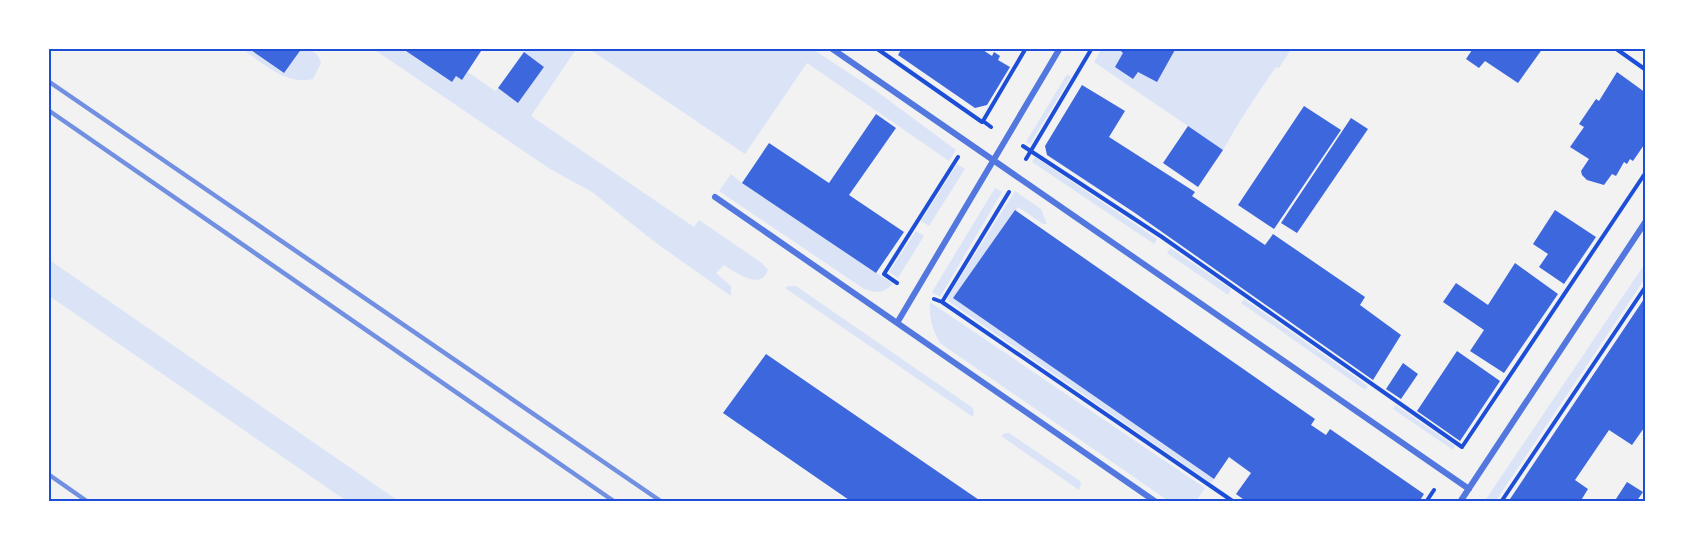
<svg xmlns="http://www.w3.org/2000/svg" width="1694" height="550" viewBox="0 0 1694 550" font-family="'PT Sans Narrow',sans-serif">
	<rect width="100%" height="100%" fill="#f2f2f2"/>
	<path fill="#dbe4f7" d="M241 48H248L283 73 302 48C311 48 319 54 321 63L313 79C286 86 261 62 241 48Z
		M372 48H408L406 51 452 82 456 76 462 80 468 72 495 91 498 88 518 103 544 67 524 52 527 48H577L531 116 694 227 699 220 762 263 768 270C761 291 736 273 724 265L716 273 731 286V296L656 243 592 192 550 169Z
		M588 48H811L875 90 956 150 949 161 807 63 745 154Z
		M1102 48H1292L1279 68 1276 67C1257 94 1239 121 1223 150L1094 62Z
		M1067 74 1071 77 1030 144 1026 142Z
		M1035 157 1157 239 1154 244 1032 162Z
		M957 164 965 169 929 226 921 221Z
		M731 174 742 183 893 284C882 294 877 293 864 289L719 191Z
		M995 188 1002 192 940 297 932 292Z
		M1015 191 1041 209 1047 224H1043L1018 207 953 298 1214 479 1211 483 951 303 948 300 949 295Z
		M916 231 924 236 898 278 889 272Z
		M1170 248 1231 289 1228 295 1167 253Z
		M48 259 400 502H348L48 295Z
		M1646 262V277L1495 502H1484Z
		M789 286H796L973 408 974 413 973 417 785 288Z
		M1244 299 1368 386 1365 390 1241 303Z
		M930 302 1205 488 1195 502H1170L940 343C932 329 929 317 930 302Z
		M1395 405 1455 446 1453 450 1393 409Z
		M1005 433H1009L1080 481 1081 485 1079 490 1001 436Z"/>
	<path fill="#3d67dc" d="M248 48H302L284 73Z
		M408 48H483L462 80 456 76 452 82 406 51Z
		M902 48H980L992 56 994 52 1000 56 998 60 1010 67 987 105 975 108 898 55Z
		M1118 48H1176L1157 82 1138 72 1133 79 1115 67 1123 53Z
		M1468 48H1543L1518 83 1485 61 1479 68 1466 59 1472 50Z
		M524 52 544 67 518 103 498 88Z
		M1617 72 1646 93V142L1633 161 1630 159 1627 164 1624 162 1616 176 1612 174 1604 185 1587 180 1582 175 1581 171 1589 159 1570 147 1584 127 1579 124 1596 99 1599 101Z
		M1082 85 1125 111 1109 137 1195 192 1192 196 1265 245 1273 234 1365 297 1360 305 1401 335 1373 380 1135 213 1047 155 1045 146Z
		M1304 106 1341 130 1274 229 1238 205Z
		M876 114 896 128 849 195 904 232 876 273 742 183 769 143 829 183Z
		M1351 118 1368 129 1297 233 1281 223Z
		M1188 126 1223 150 1198 187 1163 163Z
		M1015 210 1315 419 1311 425 1326 435 1330 429 1424 494 1419 502H1291L1286 499 1284 502H1247L1236 494 1251 473 1229 457 1214 479 953 298Z
		M1555 210 1596 237 1564 284 1539 267 1548 254 1533 244Z
		M1515 263 1558 294 1504 373 1470 351 1484 330 1443 302 1456 283 1488 305Z
		M1646 296V425L1632 445 1609 430 1575 480 1588 489 1580 502H1508Z
		M1457 351 1500 381 1460 441 1417 411Z
		M766 354 982 502H852L723 413Z
		M1403 363 1418 374 1401 399 1386 389Z
		M1627 482 1643 492 1636 502H1614Z"/>
	<g fill="none" stroke-linecap="round" stroke-linejoin="round">
		<path stroke="#1d4ed8" stroke-width="4" d="M876 48 982 122
			M1615 48 1646 70
			M991 127 983 121 1026 48
			M1023 146 1162 237 1462 447 1646 172
			M1026 159 1092 48
			M897 283 884 274 958 157
			M934 299 942 302 1234 502
			M942 302 1009 192
			M1426 502 1434 490
			M1501 502 1646 286"/>
		<path stroke="#5277de" stroke-width="6" d="M831 48 1469 489
			M715 197 1156 502
			M897 323 1060 48
			M1460 502 1646 221"/>
		<path stroke="#7290e2" stroke-width="4.5" d="M48 81 662 502
			M48 110 615 502
			M48 474 88 502"/>
	</g>
	<rect width="1694" height="550" fill="none" stroke="#ffffff" stroke-width="99"/>
	<rect x="50" y="50" width="1594" height="450" fill="none" stroke="#1d4ed8" stroke-width="2"/>
</svg>
